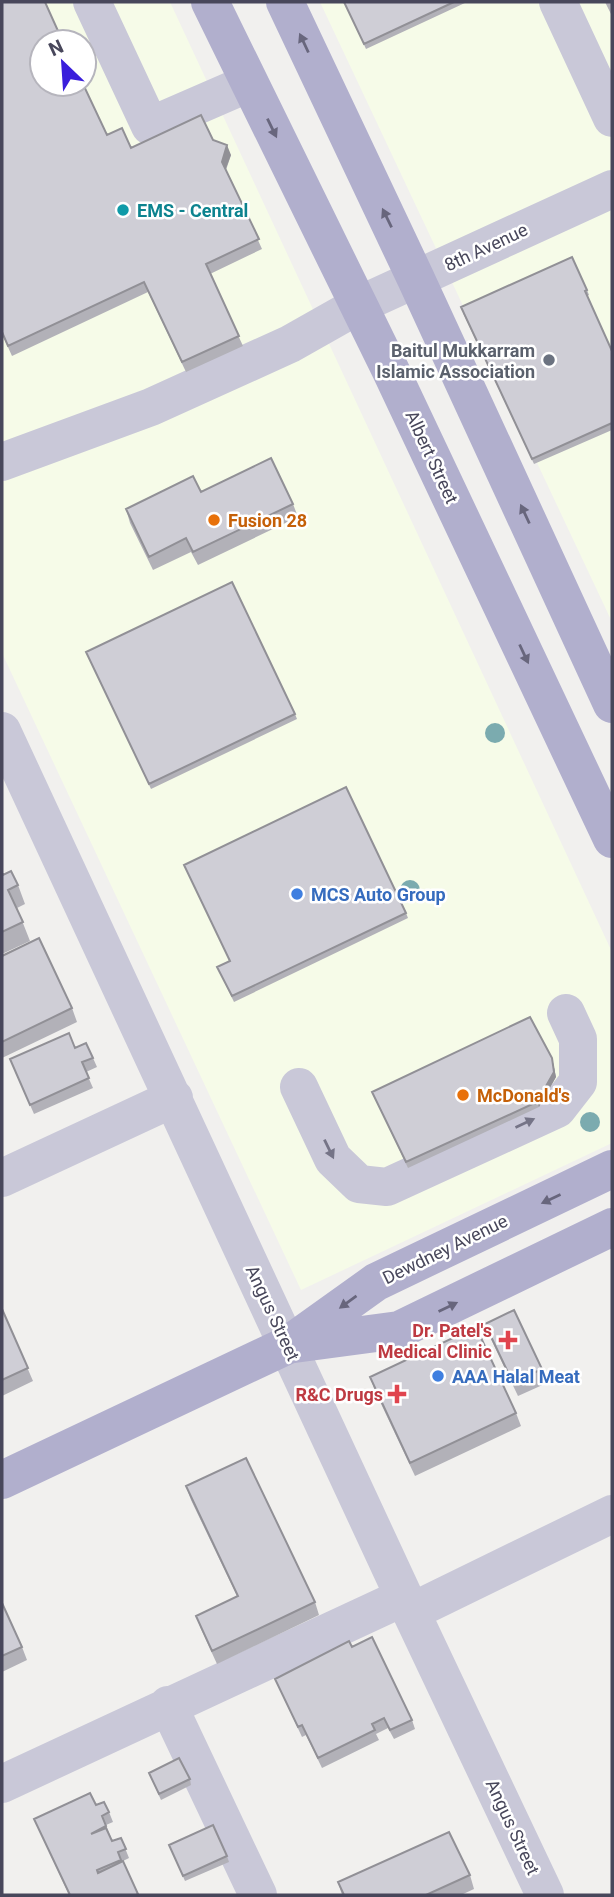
<svg xmlns="http://www.w3.org/2000/svg" width="614" height="1897" viewBox="0 0 614 1897" font-family="Roboto,sans-serif">
	<rect width="100%" height="100%" fill="#f1f0ee"/>
	<path fill="#f6fbe8" fill-rule="evenodd" d="M2 2H170L612 952V1143L301 1290 2 653ZM42 42H84V84H42Z
		M320 2H612V622Z"/>
	<g fill="none" stroke-linecap="round" stroke-linejoin="round">
		<path stroke="#c9c8d8" stroke-width="38" d="M92 2 150 126 249 83
			M558 2 612 118
			M2 462 151 407 290 344 359 305 612 189
			M2 731 411 1612 545 1895
			M299 1087 333 1159 359 1184 387 1187 557 1109 578 1082V1039L566 1013
			M2 1178 174 1098
			M411 1612 612 1514
			M168 1705 258 1895
			M2 1784 404 1597"/>
		<path stroke="#b1afcd" stroke-width="38" d="M210 2 390 369 612 839
			M285 2 416 279 612 704
			M294 1344 399 1330 612 1227
			M2 1480 288 1345 376 1282 612 1169"/>
	</g>
	<g fill="#7babaf">
		<circle cx="495" cy="733" r="10"/>
		<circle cx="410" cy="890" r="10"/>
		<circle cx="590" cy="1122" r="10"/>
	</g>
	<path fill="#b2b1b8" d="M2 2 107 135 131 148 213 140 231 155 226 170 262 249 210 274 243 346 186 372 148 292 12 356 2 334Z
		M344 2H467L366 49Z
		M605 2H612V16Z
		M587 290 589 295 587 296 612 351V430L534 464 463 313Z
		M201 492 293 504 298 517 198 565 191 552 153 570 130 523 126 509Z
		M86 652 295 714 297 719 151 789Z
		M184 865 406 913 408 918 234 1002 217 967 230 961Z
		M2 873 3 875 18 885 25 904 17 908 30 941 2 954Z
		M2 956 72 1008 77 1022 2 1058Z
		M75 1048 93 1058 97 1067 86 1072 93 1088 34 1114 10 1059Z
		M552 1058 556 1077 539 1107 408 1168 372 1092Z
		M2 1309 33 1381 2 1396Z
		M485 1324 542 1369 547 1383 518 1396 490 1337Z
		M370 1377 516 1413 521 1426 415 1476 375 1391Z
		M186 1486 315 1602 319 1615 217 1664 201 1629 196 1616 237 1596 191 1500Z
		M2 1603 22 1647 27 1660 2 1672Z
		M352 1647 412 1720 415 1729 394 1739 388 1728 376 1734 379 1740 322 1768 306 1735 302 1737 275 1679Z
		M151 1778 190 1779 191 1785 161 1800Z
		M96 1805 109 1812 113 1822 106 1825 110 1835 112 1841 121 1838 129 1858 123 1861 139 1895H69L34 1819Z
		M171 1850 227 1856 229 1862 185 1881Z
		M470 1875 474 1889 461 1895H342L338 1882Z"/>
	<path fill="#919096" d="M227 145 231 155 225 171 222 162Z
		M552 1058 556 1077 539 1107 537 1102Z"/>
	<path fill="#cfced6" stroke="#919096" stroke-width="2" d="M2 2H45L63 42H42V84H83L107 135 122 128 131 148 201 115 213 140 227 145 222 162 259 239 206 264 239 336 182 362 144 282 8 346 2 332Z
		M344 2H454L364 44Z
		M572 257 587 290 585 291 612 351V423L532 459 461 307Z
		M271 458 293 504 193 552 186 538 149 557 126 509 193 476 201 492Z
		M232 582 295 714 149 784 86 652Z
		M346 787 406 913 232 996 217 967 230 961 184 865Z
		M11 871 18 885 8 890 23 922 2 932V873L3 875Z
		M39 938 72 1008 2 1042V956Z
		M530 1017 552 1058 554 1072 537 1102 406 1162 372 1092Z
		M69 1033 75 1048 86 1043 93 1058 82 1062 89 1078 30 1105 10 1059Z
		M2 1309 28 1368 2 1380Z
		M514 1310 542 1369 513 1383 485 1324Z
		M476 1327 516 1413 410 1463 370 1377Z
		M246 1458 315 1602 212 1651 196 1616 238 1596 186 1486Z
		M2 1603 22 1647 2 1656Z
		M372 1637 412 1720 390 1730 384 1718 372 1724 375 1730 318 1758 302 1725 298 1727 275 1679 349 1641 352 1647Z
		M179 1758 190 1779 159 1794 149 1773Z
		M90 1793 96 1805 104 1802 109 1812 102 1816 106 1826 91 1834 106 1828 112 1841 121 1838 126 1849 118 1852 121 1860 97 1870 98 1873 123 1861 138 1894 136 1895H70L34 1819Z
		M213 1825 227 1856 183 1876 169 1845Z
		M449 1832 470 1875 426 1895H344L338 1882Z"/>
	<defs><path id="oneway-solid" d="M-6-.8H1V-3.2L6.5 0L1 3.2V.8H-6Z" transform="scale(1.75)"/></defs>
	<g fill="#68667d">
		<use href="#oneway-solid" transform="translate(304 43) rotate(-115)"/>
		<use href="#oneway-solid" transform="translate(272 128) rotate(64)"/>
		<use href="#oneway-solid" transform="translate(387 218) rotate(-116)"/>
		<use href="#oneway-solid" transform="translate(525 514) rotate(-115)"/>
		<use href="#oneway-solid" transform="translate(524 654) rotate(65)"/>
		<use href="#oneway-solid" transform="translate(551 1199) rotate(155)"/>
		<use href="#oneway-solid" transform="translate(348 1302) rotate(144)"/>
		<use href="#oneway-solid" transform="translate(448 1307) rotate(-26)"/>
	</g>
	<g fill="#757487">
		<use href="#oneway-solid" transform="translate(525 1123) rotate(-25)"/>
		<use href="#oneway-solid" transform="translate(329 1149) rotate(64)"/>
	</g>
	<circle fill="#0f9aa8" stroke="#fff" stroke-width="2.5" cx="123" cy="210" r="7"/>
	<circle fill="#6b7280" stroke="#fff" stroke-width="2.5" cx="549" cy="360" r="7"/>
	<g fill="#e8710a" stroke="#fff" stroke-width="2.5">
		<circle cx="214" cy="520" r="7"/>
		<circle cx="463" cy="1095" r="7"/>
	</g>
	<g fill="#3f7fe0" stroke="#fff" stroke-width="2.5">
		<circle cx="297" cy="894" r="7"/>
		<circle cx="438" cy="1376" r="7"/>
	</g>
	<g fill="#e0444e" stroke="#fff" stroke-width="2.5">
		<path d="M504.5 1329.5h7v7h7v7h-7v7h-7v-7h-7v-7h7z"/>
		<path d="M393.5 1383.5h7v7h7v7h-7v7h-7v-7h-7v-7h7z"/>
	</g>
	<g text-anchor="middle" dominant-baseline="central" stroke-width="5" stroke-linejoin="round" paint-order="stroke">
		<g font-size="18" font-weight="bold" fill="#0d838f" stroke="#fff" text-anchor="start">
			<text x="137" y="210">EMS - Central</text>
		</g>
		<g font-size="18" fill="#48475b" stroke="#fff">
			<text transform="translate(486 247) rotate(-25)">8th Avenue</text>
			<text transform="translate(432 457) rotate(65)">Albert Street</text>
			<text transform="translate(445 1249) rotate(-26)">Dewdney Avenue</text>
			<text transform="translate(273 1313) rotate(65)">Angus Street</text>
			<text transform="translate(513 1827) rotate(65)">Angus Street</text>
		</g>
		<g font-size="18" font-weight="bold" fill="#5b616d" stroke="#fff" text-anchor="end">
			<text x="535" y="350">Baitul Mukkarram<tspan x="535" dy="21">Islamic Association</tspan></text>
		</g>
		<g font-size="18" font-weight="bold" fill="#c56008" stroke="#fff" text-anchor="start">
			<text x="228" y="520">Fusion 28</text>
			<text x="477" y="1095">McDonald's</text>
		</g>
		<g font-size="18" font-weight="bold" fill="#366cbe" stroke="#fff" text-anchor="start">
			<text x="311" y="894">MCS Auto Group</text>
			<text x="452" y="1376">AAA Halal Meat</text>
		</g>
		<g font-size="18" font-weight="bold" fill="#be3a42" stroke="#fff" text-anchor="end">
			<text x="492" y="1330">Dr. Patel's<tspan x="492" dy="21">Medical Clinic</tspan></text>
			<text x="383" y="1394">R&amp;C Drugs</text>
		</g>
	</g>
	<rect width="614" height="1897" fill="none" stroke="#48475b" stroke-width="7"/>
	<g transform="translate(63 63) rotate(335)"><circle r="33" fill="#ffffff" stroke="#b6b5bd" stroke-width="2"/>
	<path d="M0-5L12 26L0 18L-12 26Z" fill="#3a1edb"/>
	<text y="-10" font-size="19" font-weight="bold" text-anchor="middle" fill="#48475b">N</text>
	</g>
</svg>
